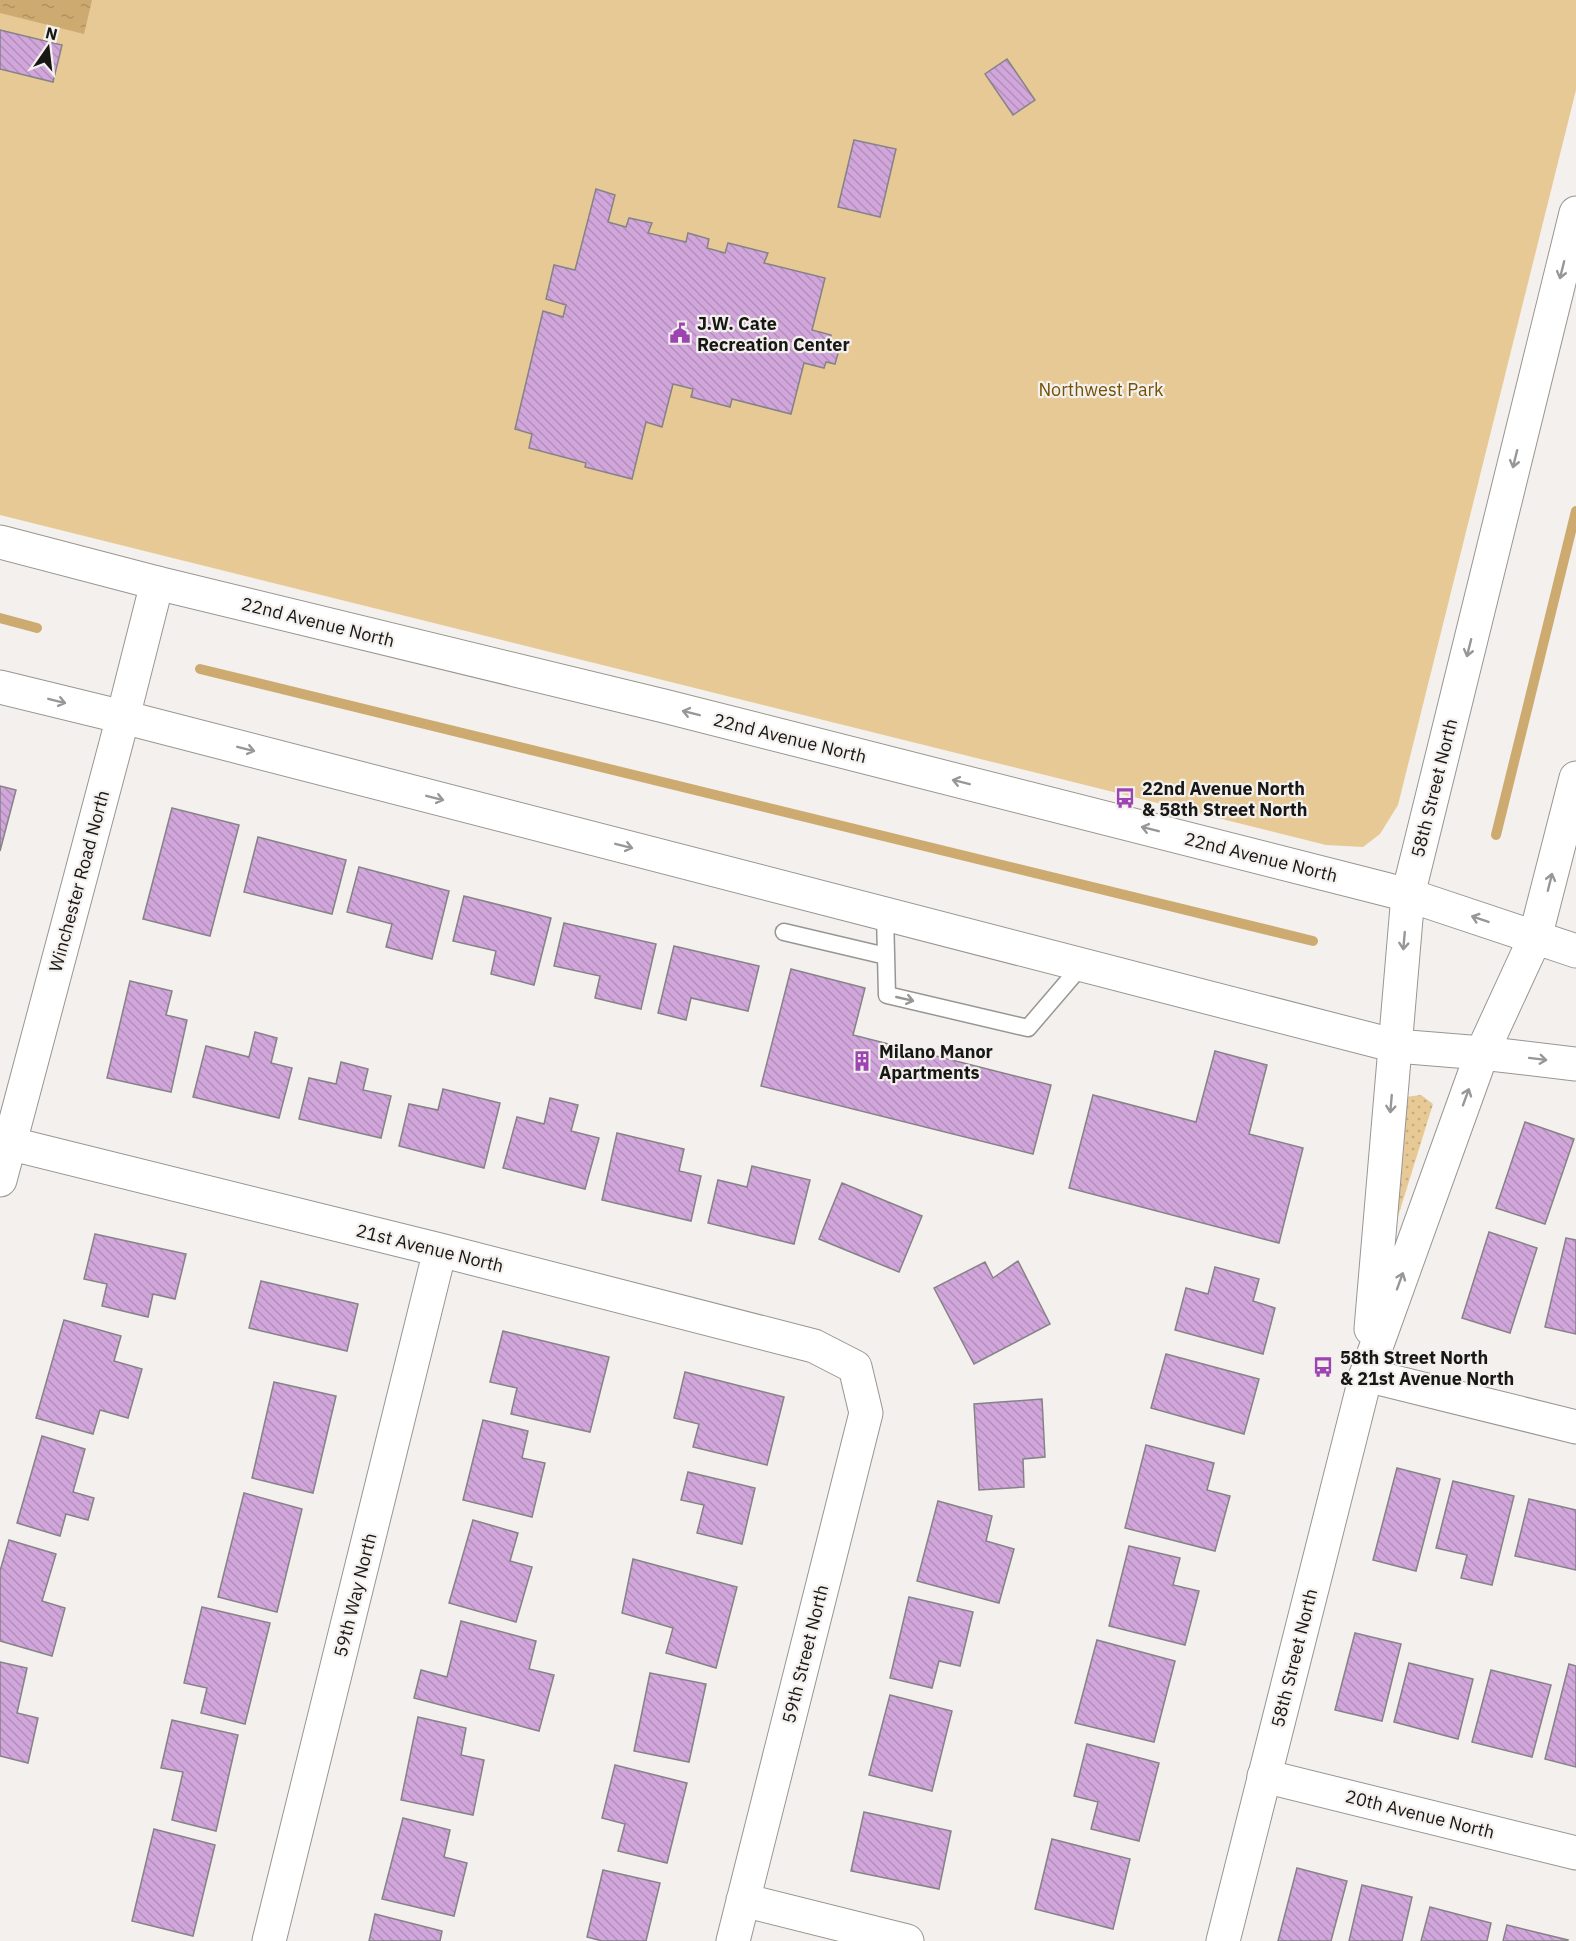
<svg xmlns="http://www.w3.org/2000/svg" width="1576" height="1941" viewBox="0 0 1576 1941" font-family="'IBM Plex Sans',sans-serif">
	<defs>
		<pattern id="grass-dots" width="8" height="8" patternUnits="userSpaceOnUse" patternTransform="scale(1.5)"><rect width="8" height="8" fill="#e7c996"/><path d="M2 2h.1M6 6h.1" fill="none" stroke="#c5ac80" stroke-width="1.8" stroke-linecap="round"/></pattern>
		<pattern id="water-ripples" width="26" height="14" patternUnits="userSpaceOnUse" patternTransform="scale(1.5)"><rect width="26" height="14" fill="#cdab70"/><path d="M2 4q2-2 4 0t4 0M15 11q2-2 4 0t4 0" fill="none" stroke="#af9260"/></pattern>
		<pattern id="building-back-hatch" width="6" height="6" patternUnits="userSpaceOnUse" patternTransform="scale(1.5)"><rect width="6" height="6" fill="#d1a6db"/><path d="M-1 5l2 2M0 0l6 6M5-1l2 2" fill="none" stroke="#b38ebb"/></pattern>
	</defs>
	<rect width="100%" height="100%" fill="#f3f0ed"/>
	<path fill="url(#grass-dots)" d="M1421 1095 1433 1104 1391 1239 1405 1097Z"/>
	<path fill="#e7c996" d="M0 0H1576V90L1398 805 1380 834 1363 847 1326 845 0 515Z"/>
	<path fill="url(#water-ripples)" d="M0 0H92L84 34 0 13Z"/>
	<g fill="none" stroke-linecap="round" stroke-linejoin="round">
		<path stroke="#cdab70" stroke-width="10" d="M0 618 37 628
			M200 669 1313 941
			M1496 835 1576 511"/>
	</g>
	<path fill="url(#building-back-hatch)" stroke="#858386" stroke-width="1.5" d="M0 30 62 45 53 82 0 69Z
		M1007 59 1035 100 1013 115 985 74Z
		M854 140 896 149 880 217 838 207Z
		M596 189 615 195 608 222 626 227 629 218 652 223 648 233 686 242 688 233 709 239 707 248 725 253 728 243 768 253 764 263 825 278 812 330 831 335 830 340 841 343 835 364 826 362 824 368 804 363 791 414 732 399 730 407 691 397 693 389 673 384 662 427 646 422 632 479 585 467 586 463 529 448 532 434 515 429 543 311 563 317 566 305 546 299 554 265 575 270Z
		M0 786 16 790 0 851Z
		M172 808 239 825 210 936 143 919Z
		M258 837 346 860 332 914 244 892Z
		M359 867 449 891 432 959 386 947 392 924 347 912Z
		M464 896 551 918 534 985 491 974 496 951 453 941Z
		M564 923 656 944 641 1009 595 998 600 976 554 966Z
		M674 946 759 966 748 1011 691 998 686 1020 658 1013Z
		M791 969 865 988 853 1035 1051 1085 1033 1154 761 1086Z
		M130 981 172 991 166 1015 187 1020 171 1092 107 1078Z
		M255 1032 277 1038 271 1063 292 1068 279 1118 193 1097 206 1046 249 1057Z
		M1215 1051 1267 1065 1249 1134 1303 1148 1279 1243 1069 1188 1093 1095 1196 1122Z
		M341 1062 368 1069 363 1090 391 1096 381 1138 299 1119 309 1078 336 1084Z
		M443 1089 500 1103 484 1168 399 1146 409 1104 438 1110Z
		M550 1098 578 1105 571 1131 599 1138 585 1189 503 1168 517 1117 544 1124Z
		M1525 1122 1574 1139 1545 1224 1496 1208Z
		M617 1133 684 1149 679 1171 701 1176 691 1221 602 1200Z
		M752 1166 810 1180 794 1244 708 1223 718 1180 747 1187Z
		M842 1183 922 1216 899 1272 819 1239Z
		M1489 1232 1537 1248 1510 1333 1462 1318Z
		M95 1234 186 1254 175 1299 153 1294 148 1317 102 1306 107 1284 84 1279Z
		M1566 1238 1576 1240V1334L1545 1327Z
		M1018 1261 1050 1324 974 1364 934 1288 985 1262 993 1278Z
		M1215 1267 1259 1279 1253 1301 1275 1308 1263 1354 1175 1330 1186 1288 1208 1294Z
		M261 1281 358 1304 347 1351 249 1328Z
		M64 1320 121 1336 114 1361 142 1369 128 1418 100 1410 93 1434 36 1418Z
		M503 1331 609 1357 590 1432 511 1414 517 1388 490 1382Z
		M1166 1354 1259 1379 1244 1434 1151 1408Z
		M685 1372 784 1397 767 1465 693 1447 699 1424 674 1418Z
		M274 1382 336 1396 313 1493 252 1478Z
		M1042 1399 1045 1457 1023 1459 1024 1487 979 1490 974 1404Z
		M483 1420 528 1431 522 1458 545 1463 532 1517 463 1500Z
		M42 1436 85 1449 73 1492 94 1498 88 1520 66 1514 60 1536 17 1523Z
		M1146 1445 1214 1463 1207 1490 1230 1496 1215 1551 1125 1528Z
		M1397 1468 1440 1479 1416 1571 1373 1560Z
		M688 1472 755 1488 742 1544 697 1533 704 1505 681 1500Z
		M1453 1481 1514 1496 1492 1585 1461 1578 1467 1555 1436 1548Z
		M244 1493 302 1509 277 1612 218 1597Z
		M1529 1499 1576 1510V1570L1515 1556Z
		M938 1501 992 1516 986 1541 1014 1549 999 1603 917 1581Z
		M473 1520 518 1533 510 1561 532 1567 516 1622 449 1603Z
		M9 1540 56 1554 42 1601 65 1608 52 1656 0 1641V1571Z
		M1129 1546 1180 1558 1173 1585 1199 1591 1185 1645 1109 1626Z
		M633 1559 737 1587 716 1668 666 1653 673 1628 622 1613Z
		M909 1597 973 1612 960 1666 939 1661 932 1688 890 1678Z
		M202 1607 270 1623 245 1724 201 1713 207 1688 184 1683Z
		M461 1621 536 1641 529 1669 554 1675 539 1731 414 1698 421 1670 447 1677Z
		M1355 1633 1401 1644 1382 1721 1335 1710Z
		M1097 1640 1175 1661 1154 1742 1075 1723Z
		M0 1662 27 1668 17 1713 38 1718 28 1763 0 1756Z
		M1409 1663 1473 1679 1458 1739 1394 1722Z
		M1569 1664 1576 1666V1767L1545 1759Z
		M1491 1670 1551 1685 1532 1757 1472 1742Z
		M650 1673 706 1684 689 1762 634 1751Z
		M890 1695 952 1711 932 1791 869 1775Z
		M418 1717 466 1728 461 1755 484 1760 473 1815 401 1800Z
		M172 1720 238 1735 216 1831 172 1820 183 1772 161 1768Z
		M1087 1744 1159 1763 1139 1841 1091 1829 1098 1802 1074 1796Z
		M615 1765 687 1783 667 1863 618 1851 625 1824 602 1818Z
		M864 1812 951 1831 939 1889 851 1871Z
		M403 1818 450 1830 444 1857 467 1863 454 1916 382 1899Z
		M154 1829 215 1845 193 1936 132 1921Z
		M1052 1839 1130 1859 1113 1929 1035 1909Z
		M1297 1868 1347 1881 1331 1941H1278Z
		M603 1870 660 1883 646 1941H602L587 1937Z
		M1362 1885 1412 1897 1402 1941H1349Z
		M1430 1907 1491 1923 1487 1941H1421Z
		M375 1914 442 1931 440 1941H369Z
		M1507 1925 1568 1940 1567 1941H1503Z"/>
	<g fill="none" stroke-linecap="round" stroke-linejoin="round">
		<g stroke="#989692" stroke-width="19">
			<path id="service" d="M885 914 887 995 1028 1028 1082 965
				M784 932 886 956"/>
		</g>
		<g stroke="#989692" stroke-width="35">
			<path id="minor" d="M0 1141 440 1250 814 1346 855 1367 866 1413 733 1941
				M0 1180 123 717 157 583
				M1366 1375 1576 1427
				M1264 1776 1576 1853
				M743 1900 907 1941
				M269 1941 440 1250"/>
		</g>
		<g stroke="#989692" stroke-width="35">
			<path id="tertiary" d="M1371 1329 1408 895 1576 213
				M1223 1941 1366 1375 1482 1053 1535 938 1576 778"/>
		</g>
		<g stroke="#989692" stroke-width="35">
			<path id="secondary" d="M0 542 157 583 664 706 1365 884 1408 895 1576 951
				M0 687 123 717 1396 1046 1482 1053 1576 1064"/>
		</g>
		<use href="#service" stroke="#fff" stroke-width="16"/>
		<use href="#minor" stroke="#fff" stroke-width="33"/>
		<use href="#tertiary" stroke="#fff" stroke-width="33"/>
		<use href="#secondary" stroke="#fff" stroke-width="33"/>
	</g>
	<defs><path id="oneway-shaft" d="M-6 0H5M1.5-3L5.5 0L1.5 3" fill="none" stroke-width="1.6" stroke-linecap="round" stroke-linejoin="round" transform="scale(1.5)"/></defs>
	<g stroke="#979796">
		<use href="#oneway-shaft" transform="translate(1562 270) rotate(104)"/>
		<use href="#oneway-shaft" transform="translate(1515 459) rotate(104)"/>
		<use href="#oneway-shaft" transform="translate(1469 648) rotate(104)"/>
		<use href="#oneway-shaft" transform="translate(57 701) rotate(14)"/>
		<use href="#oneway-shaft" transform="translate(691 713) rotate(-166)"/>
		<use href="#oneway-shaft" transform="translate(246 749) rotate(14)"/>
		<use href="#oneway-shaft" transform="translate(961 782) rotate(-166)"/>
		<use href="#oneway-shaft" transform="translate(435 798) rotate(14)"/>
		<use href="#oneway-shaft" transform="translate(1150 829) rotate(-166)"/>
		<use href="#oneway-shaft" transform="translate(624 846) rotate(14)"/>
		<use href="#oneway-shaft" transform="translate(1550 882) rotate(-76)"/>
		<use href="#oneway-shaft" transform="translate(1480 919) rotate(-161)"/>
		<use href="#oneway-shaft" transform="translate(1404 941) rotate(95)"/>
		<use href="#oneway-shaft" transform="translate(905 999) rotate(13)"/>
		<use href="#oneway-shaft" transform="translate(1538 1059) rotate(7)"/>
		<use href="#oneway-shaft" transform="translate(1466 1097) rotate(-70)"/>
		<use href="#oneway-shaft" transform="translate(1391 1104) rotate(95)"/>
		<use href="#oneway-shaft" transform="translate(1400 1281) rotate(-70)"/>
	</g>
	<defs>
		<g id="civic-bare" transform="scale(1.62)"><path d="M-.6-6.5H3V-4.5H.6V-3L4-1V1h2V6H-6V1h2V-1L-.6-3ZM-1.2 2.5V6h2.4V2.5Z" fill="#9c44b1" stroke="#f3f0ed" stroke-width="2.5" paint-order="stroke"/></g>
		<g id="bus-bare" transform="scale(1.62)"><path d="M-5-6H5V4H4V6H2V4H-2V6H-4V4H-5ZM-3.5-4V0h7V-4ZM-3.5 1.2v1.5H-2V1.2ZM2 1.2v1.5H3.5V1.2Z" fill="#9c44b1" stroke="#f3f0ed" stroke-width="2.5" paint-order="stroke"/></g>
		<g id="building-bare" transform="scale(1.62)"><path d="M-4-6H4V6H1V3H-1V6H-4ZM-2.5-4.3h1.7v1.8h-1.7ZM.8-4.3h1.7v1.8H.8ZM-2.5-1h1.7V.8h-1.7ZM.8-1h1.7V.8H.8Z" fill="#9c44b1" stroke="#f3f0ed" stroke-width="2.5" paint-order="stroke"/></g>
	</defs>
	<g fill-rule="evenodd">
		<use href="#civic-bare" x="680" y="333"/>
		<use href="#bus-bare" x="1125" y="798"/>
		<use href="#building-bare" x="862" y="1061"/>
		<use href="#bus-bare" x="1323" y="1367"/>
	</g>
	<g text-anchor="middle" dominant-baseline="central" stroke-width="4.5" stroke-linejoin="round" paint-order="stroke">
		<g font-size="18" font-weight="bold" fill="#171715" stroke="#f3f0ed" text-anchor="start">
			<text x="697" y="323">J.W. Cate<tspan x="697" dy="21">Recreation Center</tspan></text>
			<text x="1142" y="788">22nd Avenue North<tspan x="1142" dy="21">&amp; 58th Street North</tspan></text>
			<text x="879" y="1051">Milano Manor<tspan x="879" dy="21">Apartments</tspan></text>
			<text x="1340" y="1357">58th Street North<tspan x="1340" dy="21">&amp; 21st Avenue North</tspan></text>
		</g>
		<g font-size="18" fill="#735105" stroke="#f3f0ed">
			<text x="1101" y="389">Northwest Park</text>
		</g>
		<g font-size="18" fill="#171715" stroke="#f3f0ed">
			<text transform="translate(318 622) rotate(14)">22nd Avenue North</text>
			<text transform="translate(790 738) rotate(14)">22nd Avenue North</text>
			<text transform="translate(1434 788) rotate(-76)">58th Street North</text>
			<text transform="translate(1261 857) rotate(14)">22nd Avenue North</text>
			<text transform="translate(79 881) rotate(-75)">Winchester Road North</text>
			<text transform="translate(430 1248) rotate(14)">21st Avenue North</text>
			<text transform="translate(355 1595) rotate(-76)">59th Way North</text>
			<text transform="translate(805 1654) rotate(-76)">59th Street North</text>
			<text transform="translate(1294 1658) rotate(-76)">58th Street North</text>
			<text transform="translate(1420 1814) rotate(14)">20th Avenue North</text>
		</g>
	</g>
	<g transform="translate(48 48) rotate(14)" stroke="#f3f0ed" stroke-width="4.5" paint-order="stroke">
	<path d="M0-4.5L10 22L0 15L-10 22Z" fill="#171715"/>
	<text y="-9" font-size="16" font-weight="bold" text-anchor="middle" fill="#171715">N</text>
	</g>
</svg>
